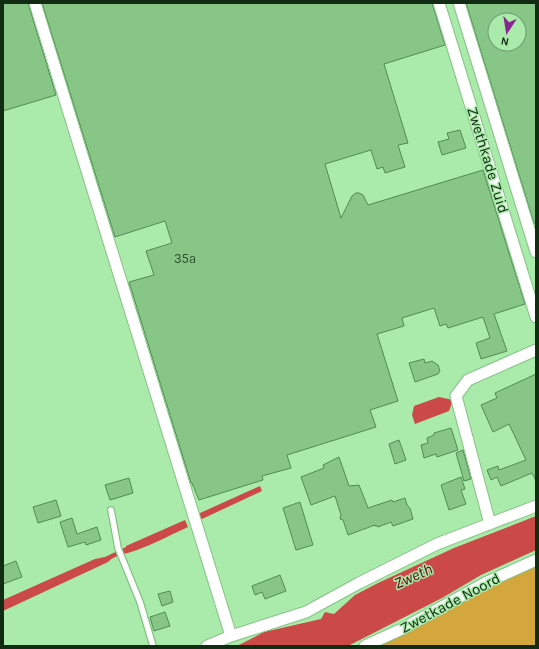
<svg xmlns="http://www.w3.org/2000/svg" width="539" height="649" viewBox="0 0 539 649" font-family="Karla,sans-serif">
	<rect width="100%" height="100%" fill="#aaeaaa"/>
	<path fill="#d3a63e" d="M536 565V646H377Z"/>
	<path fill="#cb4947" d="M439 397 453 400 449 411 415 424 412 415 414 406Z
		M260 486 262 491 202 519 199 516 200 513Z
		M536 516V550L481 575 442 598 348 646H237L264 632 321 619 325 612 334 614 355 595 378 583 454 548Z
		M185 520 188 527 186 528C170 535 154 544 137 550 127 554 116 554 108 562L3 611V600L95 559 105 557 126 547V546Z"/>
	<path fill="#87c687" stroke="#4f8c51" fill-rule="evenodd" d="M3 3H28L56 95 3 111Z
		M42 3H432L445 45 384 64 408 143 398 145 405 167 385 173 383 167 377 169 371 150 325 164 341 218 352 196 356 193H359L363 195 368 205 483 170 525 304 494 314 507 351 481 359 476 343 490 338 483 317 448 328 446 324 440 326 434 308 402 318 404 326 377 334 398 401 370 410 376 427 287 455 291 468 262 476 263 480 199 500 192 483H191L129 282 154 275 146 251 172 243 165 221 115 237Z
		M466 3H536V223H534ZM495 20H519V44H495Z
		M460 130 466 148 442 155 438 142 449 139 447 133Z
		M424 359 425 363 432 361 438 365 440 371 438 374 415 382 409 363Z
		M536 374V481L532 473 501 486 497 477 491 480 487 470 498 466 499 470 526 460 509 424 493 432 481 405 497 398 495 393Z
		M451 428 458 450 437 457 436 454 424 458 421 445 428 443 427 438 434 435V433Z
		M399 440 406 460 395 464 389 444Z
		M463 450 471 479 464 481 456 453Z
		M339 457 349 486 359 485 368 508 392 500 393 502 405 498 407 505 410 508 413 519 393 526 391 522 378 527V526H375V525L348 535 343 520 340 519 341 515 335 496 311 505 301 477 324 468 323 465Z
		M461 477 465 489 461 490 466 504 449 510 441 485Z
		M129 478 133 493 110 500 105 485Z
		M56 500 61 516 38 523 33 507Z
		M300 502 313 545 296 550 283 508Z
		M72 518 77 534 97 527 101 540 86 545 85 542 68 547 60 522Z
		M16 561 22 577 3 584V566Z
		M280 575 286 591 265 599 262 592 255 595 252 586Z
		M170 591 173 602 162 606 158 594Z
		M165 612 170 626 154 631 150 617Z"/>
	<g fill="none" stroke-linecap="round" stroke-linejoin="round">
		<g stroke="#84c385" stroke-width="8">
			<path id="service" d="M111 510 118 548 140 602 153 646"/>
		</g>
		<g stroke="#84c385" stroke-width="13">
			<path id="minor" d="M35 3 231 636
				M439 3 536 317
				M459 3 536 252
				M490 524 456 396 468 380 536 350
				M207 646 231 636 306 612 359 583 437 544 536 506
				M365 646 402 629 485 583 536 560"/>
		</g>
		<use href="#service" stroke="#fff" stroke-width="5.5"/>
		<use href="#minor" stroke="#fff" stroke-width="11"/>
	</g>
	<g text-anchor="middle" dominant-baseline="central" stroke-width="3" stroke-linejoin="round" paint-order="stroke">
		<g font-size="13" fill="#2f5230">
			<text x="185" y="258">35a</text>
		</g>
		<g font-size="15" fill="#122b13" stroke="#aaeaaa">
			<text transform="translate(488 160) rotate(73)">Zwethkade Zuid</text>
			<text transform="translate(450 603) rotate(-28)">Zwetkade Noord</text>
		</g>
		<g font-size="16" font-style="italic" fill="#5c040c" stroke="#aaeaaa">
			<text transform="translate(413 576) rotate(-24)">Zweth</text>
		</g>
	</g>
	<rect width="539" height="649" fill="none" stroke="#122b13" stroke-width="8"/>
	<g transform="translate(507 32) rotate(192)"><circle r="19" fill="#aaeaaa" stroke="#6d9e6e"/>
	<path d="M0-3L7 15L0 10L-7 15Z" fill="#892891"/>
	<text y="-6" font-size="11" font-weight="bold" text-anchor="middle" fill="#122b13">N</text>
	</g>
</svg>
